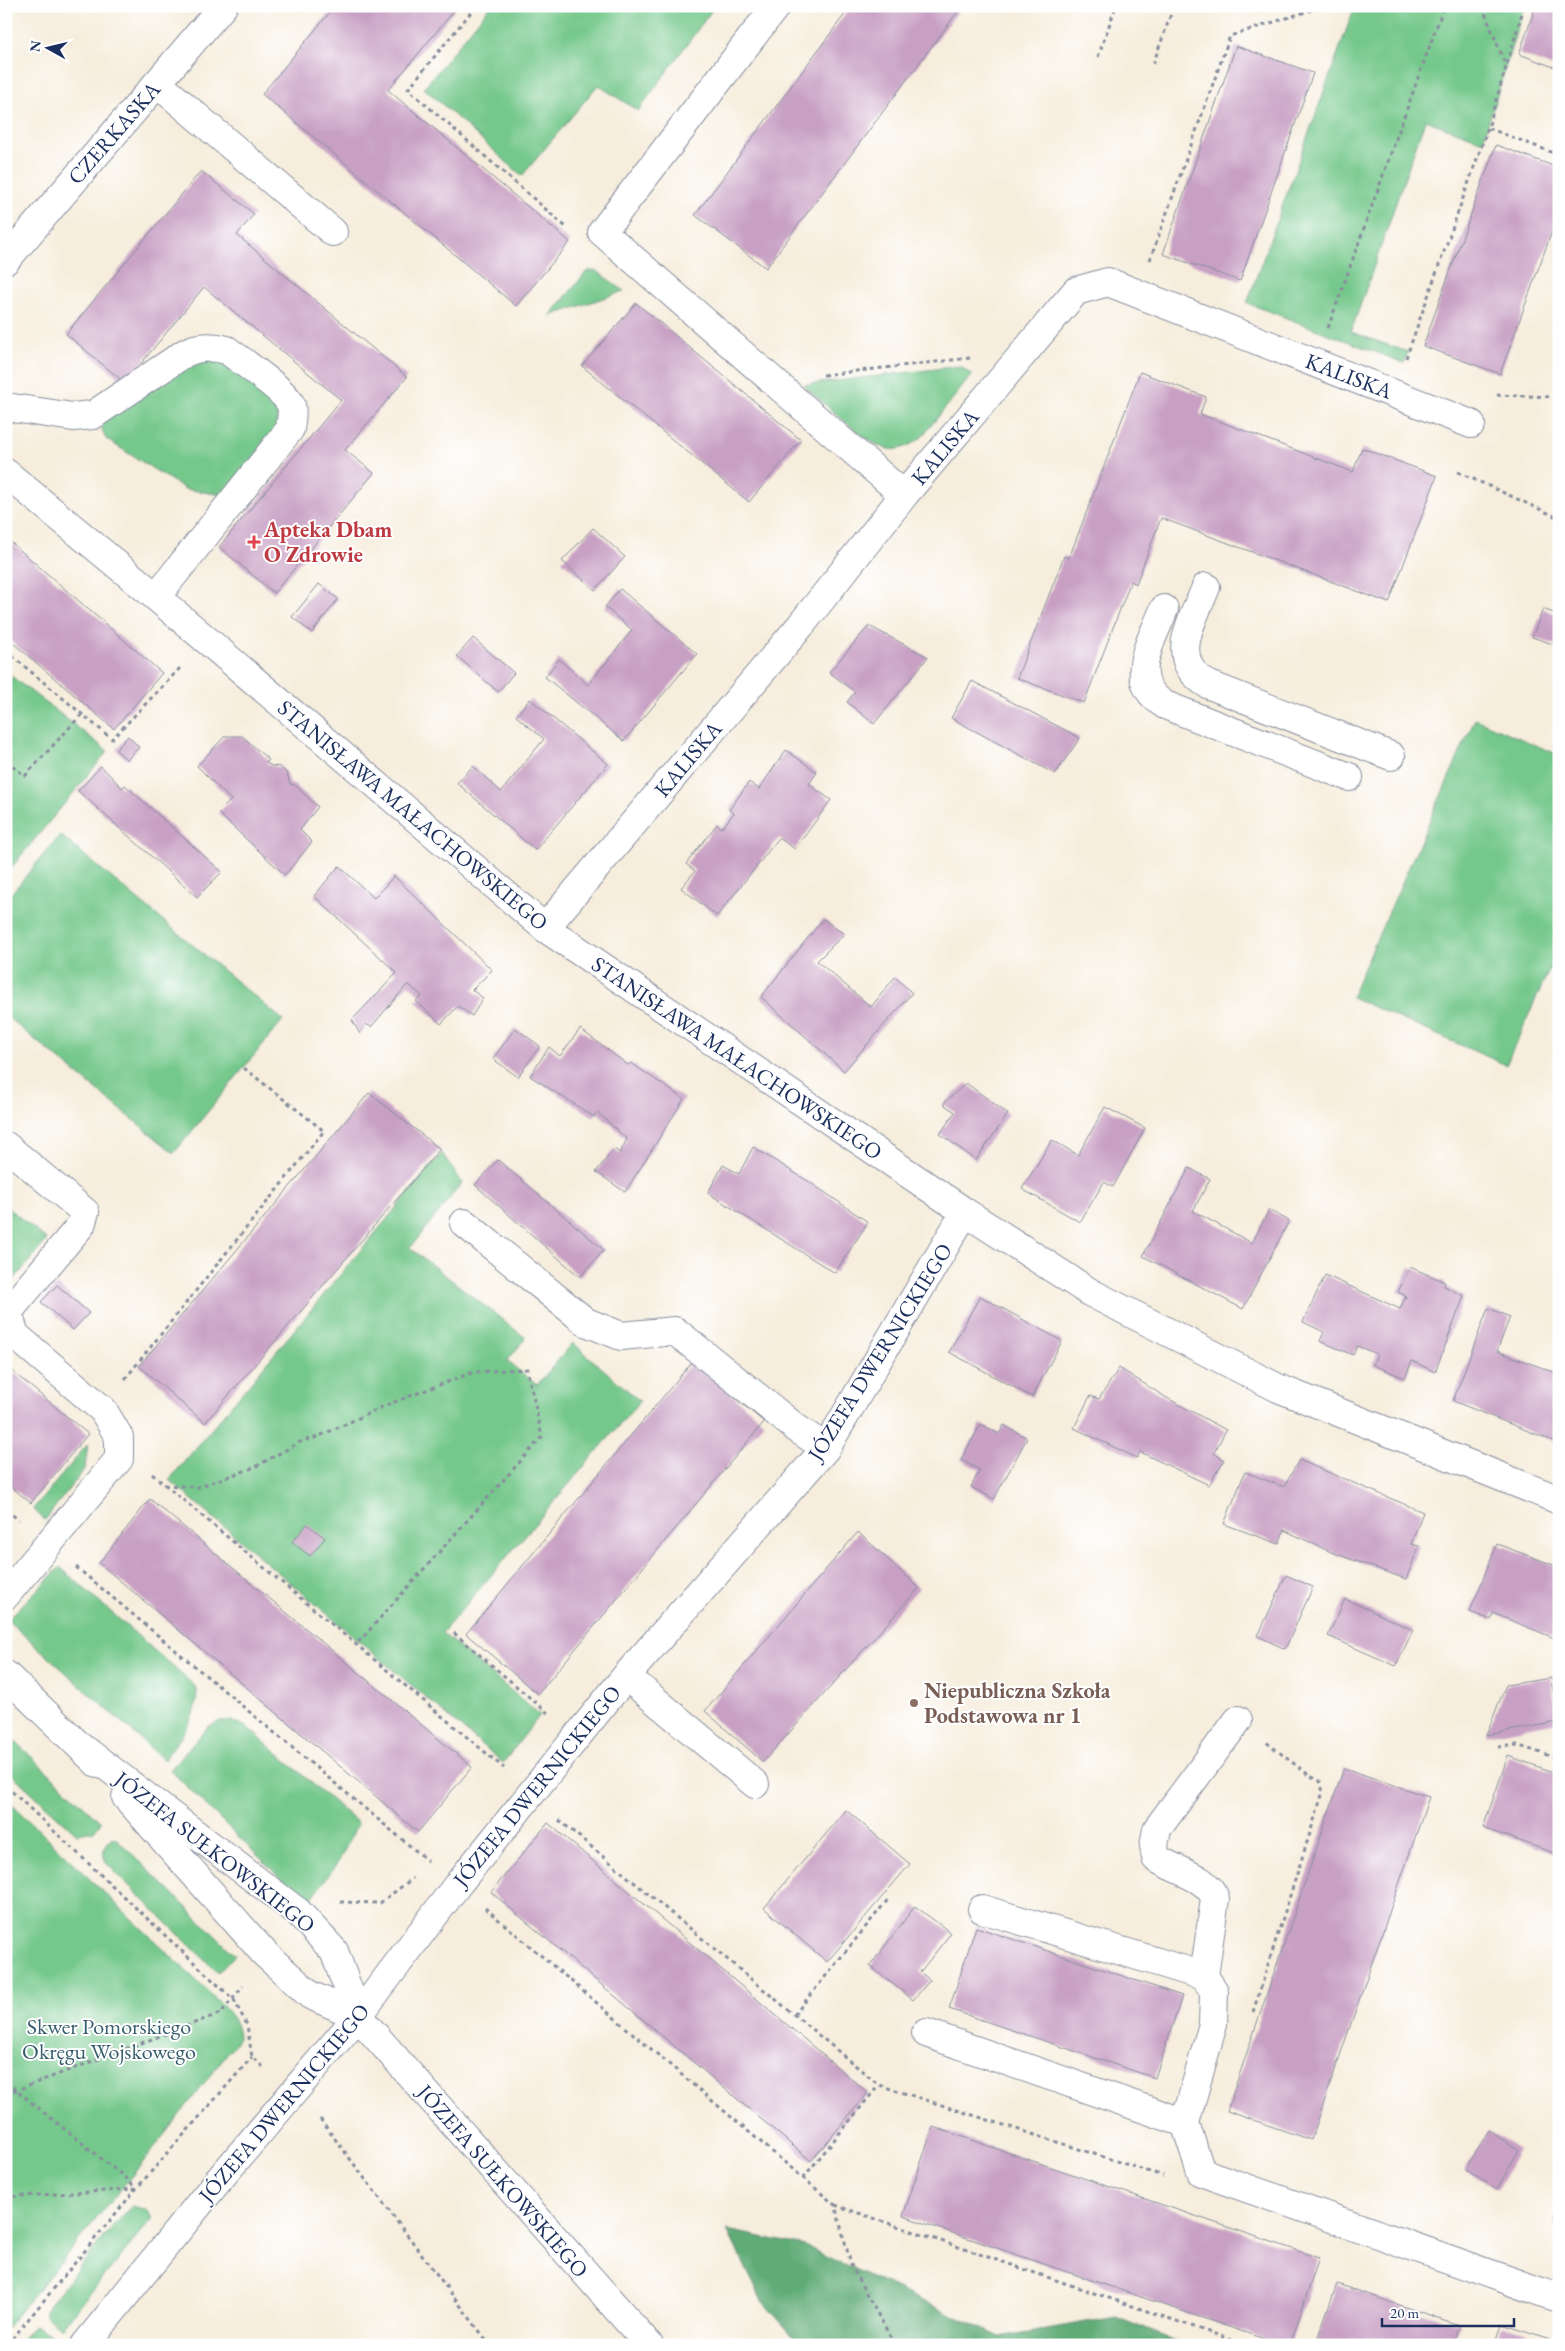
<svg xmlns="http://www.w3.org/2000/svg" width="1565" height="2351" viewBox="0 0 1565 2351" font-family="'EB Garamond',serif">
	<rect width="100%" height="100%" fill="#fff"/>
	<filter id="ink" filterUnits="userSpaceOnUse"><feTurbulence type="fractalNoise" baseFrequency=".02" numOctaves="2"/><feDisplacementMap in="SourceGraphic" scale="10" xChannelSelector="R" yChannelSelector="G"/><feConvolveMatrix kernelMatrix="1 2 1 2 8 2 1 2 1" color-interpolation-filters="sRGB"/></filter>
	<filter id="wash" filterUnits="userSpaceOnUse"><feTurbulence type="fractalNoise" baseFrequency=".0096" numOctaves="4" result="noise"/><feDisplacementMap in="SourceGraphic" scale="20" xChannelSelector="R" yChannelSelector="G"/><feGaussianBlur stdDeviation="1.12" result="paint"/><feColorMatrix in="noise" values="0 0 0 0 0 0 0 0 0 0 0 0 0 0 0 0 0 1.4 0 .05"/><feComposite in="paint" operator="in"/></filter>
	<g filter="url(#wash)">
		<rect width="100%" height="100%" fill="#f6eddc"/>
		<path fill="#75c88b" stroke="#487c74" d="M490 6H715L638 111 598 85 522 176 424 88Z
			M1355 6H1524L1483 141 1425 120 1351 332 1408 352 1404 363 1247 303Z
			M587 271H597L624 291 550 316Z
			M215 357 274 399 278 410 274 436 223 495 185 489 106 439 102 430 104 420 188 362Z
			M960 366 972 375 921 438C911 445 901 451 888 449 865 444 823 401 803 385Z
			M6 672 108 751 6 874Z
			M1475 719 1559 755V948L1506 1065 1351 997Z
			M60 835 283 1020 174 1153 6 1016V900Z
			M442 1153 462 1183 410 1248 526 1338 507 1361 537 1385 573 1343 640 1401 442 1633 540 1715 503 1763 169 1480Z
			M6 1206 47 1240 6 1289Z
			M88 1444 85 1468 45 1520 33 1509Z
			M60 1567 197 1688C197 1721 182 1734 164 1760L7 1620Z
			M220 1721H232L247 1727 358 1823 339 1861 312 1898 303 1900 170 1770 208 1727Z
			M6 1733 101 1822 94 1831 77 1834 6 1769Z
			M6 1799 220 2003C231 2015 238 2022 239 2038L140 2166 6 2328Z
			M112 1837 118 1840 235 1955 218 1973 107 1864C101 1853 103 1845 112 1837Z
			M133 2206 146 2210 153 2218 61 2328 45 2315V2310L113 2225Z
			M34 2325 56 2338 50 2345H18Z"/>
		<path fill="#60ac77" stroke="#3e6e6a" d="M727 2230 805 2246 1000 2337 1116 2317 1185 2345H801L762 2301Z"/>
		<g id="blocks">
			<path fill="#c8a0c4" d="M335 6H458L388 90 570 242 516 306 262 94Z
				M851 6H962L766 268 695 215Z
				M1536 6H1559V69L1519 54Z
				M1236 46 1313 73 1240 281 1163 254Z
				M1496 145 1559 168V212L1500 374 1423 346Z
				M201 171 254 214 237 235 407 377 345 450 374 473 274 593 219 547 341 400 204 287 125 383 66 334Z
				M636 303 801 440 749 502 582 366Z
				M1140 372 1206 397 1200 414 1353 472 1362 448 1437 476 1389 603 1161 518 1136 584 1131 581 1084 703 1017 678 1064 556 1069 558Z
				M593 528 625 557 595 590 562 561Z
				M6 538 162 673 114 729 6 637Z
				M319 584 338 599 312 633 292 617Z
				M620 589 697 654 624 741 545 677 559 659 588 685 632 630 605 607Z
				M1543 609 1559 615V646L1532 637Z
				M869 626 928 657 874 724 847 702 855 692 829 672Z
				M473 638 514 673 498 692 457 656Z
				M972 681 1080 738 1055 774 951 718Z
				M530 699 608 764 535 850 457 783 473 766 501 792 544 739 516 716Z
				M128 736 139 747 127 760 116 750Z
				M225 736H242L269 760 266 763 272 766 280 767 287 773 290 784 295 785 318 807 300 830 312 842 285 875 218 813 231 800 197 766Z
				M786 750 817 772 809 784 831 800 795 849 779 838 717 916 681 888 695 871 686 864 717 824 722 828 734 813 729 810 749 782 759 789Z
				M101 766 122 788 125 785 222 872 197 897 78 791Z
				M339 866 374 898 394 876 492 970 472 990 483 998 472 1016 458 1006 441 1024 416 1001 422 996 408 984 371 1027 366 1024 360 1034 352 1020 397 973 314 896Z
				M823 919 844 934 817 961 871 1007 895 977 912 993 844 1071 761 997Z
				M515 1028 540 1046 518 1077 493 1059Z
				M580 1029 628 1065 631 1063 684 1099 625 1192 596 1172 614 1149 620 1153 627 1139 597 1112 594 1117 530 1076 549 1047 560 1056Z
				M966 1083 1008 1114 976 1160 940 1134 955 1112 943 1104Z
				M369 1093 440 1149 205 1423 139 1366Z
				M1105 1107 1145 1128 1113 1187 1104 1182 1080 1222 1022 1189 1052 1140 1078 1155Z
				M753 1147 811 1183 868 1222 835 1273 708 1193 723 1165 739 1174Z
				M498 1160 604 1250 580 1277 475 1185Z
				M1189 1168 1210 1179 1193 1211 1252 1243 1269 1210 1289 1221 1243 1309 1143 1256Z
				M1410 1267 1445 1282 1444 1286 1464 1296 1435 1372 1412 1361 1405 1378 1373 1365 1377 1354 1357 1346 1353 1355 1320 1341 1324 1332 1303 1322 1325 1275 1400 1309 1406 1296 1398 1292Z
				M57 1285 89 1313 73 1330 41 1302Z
				M980 1296 1062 1341 1032 1397 949 1352Z
				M1488 1308 1510 1317 1497 1351 1559 1374 1558 1443 1453 1401Z
				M692 1362 764 1422 538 1694 466 1634Z
				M6 1366 88 1434 31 1503 6 1483Z
				M1119 1368 1167 1398 1226 1430 1214 1453 1224 1460 1209 1485 1140 1452 1137 1458 1074 1428 1090 1396 1099 1399Z
				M981 1424 999 1434 1004 1425 1027 1438 994 1499 971 1487 980 1470 961 1460Z
				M1299 1460 1423 1512 1411 1544 1419 1546 1406 1579 1331 1552 1284 1530 1279 1544 1224 1524 1245 1472 1284 1487Z
				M150 1499 472 1767 418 1832 99 1563Z
				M307 1524 325 1538 310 1556 292 1542Z
				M858 1532 919 1588 763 1762 705 1711Z
				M1497 1544 1559 1567V1640L1493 1613 1491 1620 1470 1612Z
				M1286 1575 1313 1587 1285 1649 1258 1636Z
				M1345 1599 1413 1630 1396 1666 1328 1636Z
				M1551 1678 1558 1722 1486 1735 1506 1685Z
				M1508 1756 1559 1774V1855L1483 1828Z
				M1344 1768 1429 1797 1311 2140 1227 2111Z
				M846 1810 910 1864 827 1962 764 1908Z
				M548 1823 868 2093 811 2161 491 1892Z
				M915 1906 951 1933 920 1972 930 1980 913 2000 870 1966Z
				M976 1927 1182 1996 1155 2078 949 2009Z
				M933 2127 1319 2258 1290 2345H1282L903 2216Z
				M1489 2130 1519 2150 1497 2189 1465 2170Z
				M1558 2204H1559V2225L1553 2221Z
				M1337 2284 1459 2325 1452 2345H1315Z
				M1502 2325 1557 2344V2345H1495Z"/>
		</g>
	</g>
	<g filter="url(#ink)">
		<use href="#blocks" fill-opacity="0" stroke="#888e9d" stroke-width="1"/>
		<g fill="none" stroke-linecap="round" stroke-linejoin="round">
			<g stroke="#888e9d" stroke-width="30">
				<path id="minor" d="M776 6 602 232 904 495
					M157 83 333 232
					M6 260 223 6
					M6 407 73 417 93 415 185 353C198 346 212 346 227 350 241 361 285 390 291 405 293 412 291 421 290 429L156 597
					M6 473 156 597 545 928 965 1212 1091 1293 1278 1388 1559 1500
					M1206 587C1193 621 1166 659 1207 684L1391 756
					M1164 609C1151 643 1125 680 1165 705L1349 777
					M545 928 801 625 904 495 1076 291 1108 282 1471 424
					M6 1146 85 1212 81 1225 8 1312 15 1335 103 1410 119 1437V1459L6 1595
					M464 1223 586 1322 621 1336 675 1331 796 1428 826 1448
					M6 1675 98 1764
					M626 1676 755 1784
					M85 1750 298 1912 334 1951 358 2016 649 2345
					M126 1797 265 1954 310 1995 358 2016
					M982 1909 1204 1976 1214 1991 1213 2024 1185 2123
					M1204 1976 1215 1899C1209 1877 1175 1871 1156 1858L1154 1846 1157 1829 1238 1720
					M926 2033 1185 2123 1201 2172 1559 2298
					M85 2345 217 2182 358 2016 458 1884 626 1676 826 1448 965 1212"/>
			</g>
			<path stroke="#888e9d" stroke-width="3" stroke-dasharray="4 4" stroke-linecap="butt" d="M476 6 408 89 566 227
				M1482 6 1506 66
				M1524 6 1488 128 1559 155
				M1098 57 1116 6
				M1153 64 1174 6
				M1150 260 1230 36 1324 6
				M1328 328 1444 6
				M1406 358 1488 128
				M823 375 970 358
				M1497 395 1559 397
				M1458 472 1559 518
				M6 651 112 739 180 668
				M6 761 25 776 82 714
				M125 1379 324 1131 244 1068
				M152 1474 504 1768
				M164 1485 198 1487 253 1468 302 1441 315 1438 389 1404 474 1372 527 1369 542 1437 356 1645
				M6 1510 19 1520
				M76 1567 428 1861
				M454 1633 549 1714
				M1498 1747 1517 1745 1559 1759
				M6 1786 234 2000 247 2025 252 2057 264 2068
				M559 1820 879 2085 1163 2176
				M340 1902 380 1903 413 1878
				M485 1908 835 2205 852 2268 895 2345
				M1253 2012 1323 1792 1320 1781 1310 1776 1266 1742
				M794 2015 890 1897
				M6 2082 128 2180 136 2189 6 2197
				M6 2094 221 2013 243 1986
				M320 2119 490 2345
				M803 2178 879 2085
				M835 2205 1247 2345
				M7 2345 136 2189 252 2057"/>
			<use href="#minor" stroke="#fff" stroke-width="28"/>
		</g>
	</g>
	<path fill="#e0444e" stroke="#fff" stroke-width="2" d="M251.5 534.5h5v5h5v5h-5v5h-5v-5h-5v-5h5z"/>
	<circle fill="#8d6e63" stroke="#fff" stroke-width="2" cx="914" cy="1703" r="5"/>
	<g text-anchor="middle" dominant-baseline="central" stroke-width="4" stroke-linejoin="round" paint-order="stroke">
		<g font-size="22" fill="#1b2f5e" stroke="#fff">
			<text transform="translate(114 133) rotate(-49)">CZERKASKA</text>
			<text transform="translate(1349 376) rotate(21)">KALISKA</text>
			<text transform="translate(945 447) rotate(-50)">KALISKA</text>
			<text transform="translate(688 759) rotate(-50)">KALISKA</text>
			<text transform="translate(413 815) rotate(40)">STANISŁAWA MAŁACHOWSKIEGO</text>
			<text transform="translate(737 1058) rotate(34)">STANISŁAWA MAŁACHOWSKIEGO</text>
			<text transform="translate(880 1352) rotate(-58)">JÓZEFA DWERNICKIEGO</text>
			<text transform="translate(537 1786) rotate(-51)">JÓZEFA DWERNICKIEGO</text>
			<text transform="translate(215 1852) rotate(38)">JÓZEFA SUŁKOWSKIEGO</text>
			<text transform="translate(284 2103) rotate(-50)">JÓZEFA DWERNICKIEGO</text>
			<text transform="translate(503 2181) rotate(49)">JÓZEFA SUŁKOWSKIEGO</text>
		</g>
		<g font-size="22" font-weight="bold" fill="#be3a42" stroke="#fff" text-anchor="start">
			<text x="264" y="529">Apteka Dbam<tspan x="264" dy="25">O Zdrowie</tspan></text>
		</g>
		<g font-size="22" font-weight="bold" fill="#785e54" stroke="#fff" text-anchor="start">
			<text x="924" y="1690">Niepubliczna Szkoła<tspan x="924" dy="25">Podstawowa nr 1</tspan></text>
		</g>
		<g font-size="22" fill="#365d6c" stroke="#fff">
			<text x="109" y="2026">Skwer Pomorskiego<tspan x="109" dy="25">Okręgu Wojskowego</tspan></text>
		</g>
	</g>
	<rect width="1565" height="2351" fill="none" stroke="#fff" stroke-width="25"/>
	<g transform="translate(48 48) rotate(278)" stroke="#ffffff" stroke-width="4" paint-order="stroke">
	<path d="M0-4L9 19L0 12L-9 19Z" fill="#1b2f5e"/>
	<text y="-8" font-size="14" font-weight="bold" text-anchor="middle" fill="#1b2f5e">N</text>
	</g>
	<path d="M1382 2318v8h132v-8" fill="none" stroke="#1b2f5e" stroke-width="2.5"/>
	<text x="1390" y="2318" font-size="15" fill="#1b2f5e" stroke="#ffffff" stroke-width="4" paint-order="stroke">20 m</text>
</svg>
